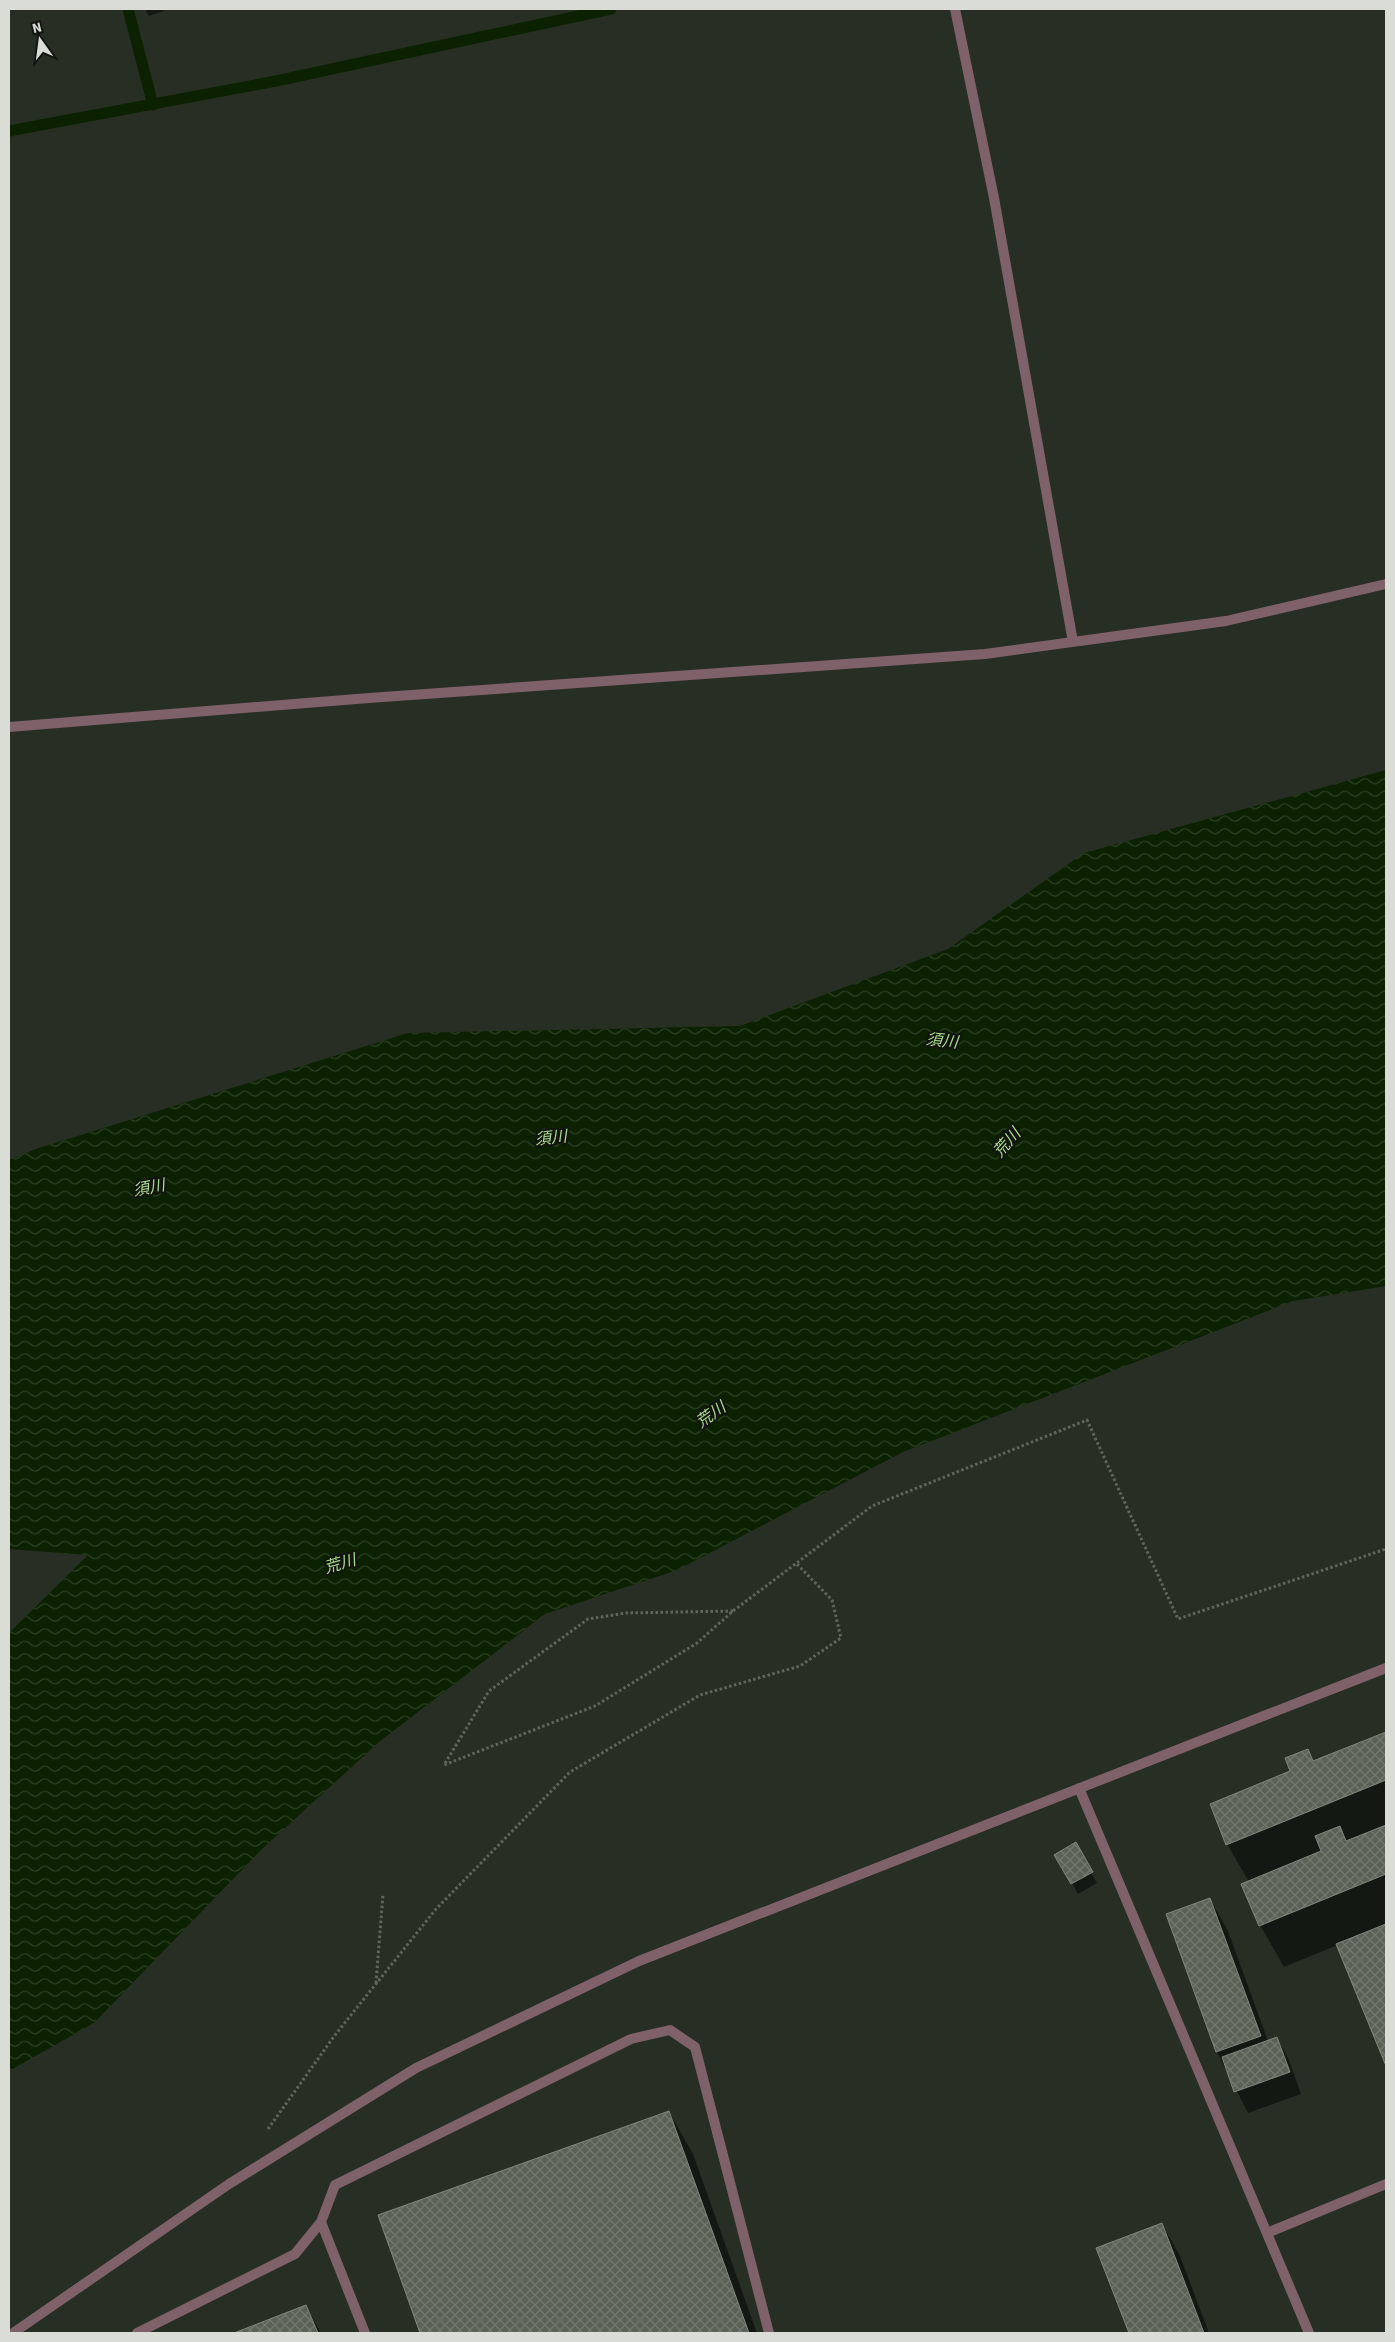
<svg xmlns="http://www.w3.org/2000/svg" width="1395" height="2342" viewBox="0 0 1395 2342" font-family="'Source Sans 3','Noto Sans JP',sans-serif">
	<defs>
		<pattern id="water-waves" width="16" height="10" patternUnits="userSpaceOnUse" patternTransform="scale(1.25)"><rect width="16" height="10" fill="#0b2100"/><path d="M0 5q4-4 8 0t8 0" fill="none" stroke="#2e4124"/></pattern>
		<pattern id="building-cross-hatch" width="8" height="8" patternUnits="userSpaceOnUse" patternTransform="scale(1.25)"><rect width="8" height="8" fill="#5a6257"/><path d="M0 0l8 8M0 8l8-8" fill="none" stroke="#71786e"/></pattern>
	</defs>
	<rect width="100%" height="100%" fill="#272e24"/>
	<path fill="url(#water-waves)" d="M1386 770V1286L1293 1301 903 1452 677 1570 545 1614 379 1742 262 1849 94 2023 9 2071V1633L88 1555 9 1549V1160L36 1149 408 1033 740 1026 948 949 1084 853Z"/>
	<path fill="#0007" d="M145 9H163L164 11 149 16Z
		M1386 1733V2063L1338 1945 1284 1967 1260 1925 1249 1882 1227 1844 1291 1772 1307 1750 1314 1762Z
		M1075 1844 1097 1883 1078 1894 1056 1855Z
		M1210 1899 1228 1931 1268 2041 1277 2038 1289 2060 1301 2094 1248 2113 1217 2052 1167 1915Z
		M669 2112 693 2154 757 2333H421L379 2216Z
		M1162 2224 1180 2256 1209 2333H1130L1098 2249Z
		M306 2306 321 2333H238Z"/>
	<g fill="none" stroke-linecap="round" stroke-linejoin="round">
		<path stroke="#0b2100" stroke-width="11" d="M128 9 153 105
			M9 131 276 81 611 9"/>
	</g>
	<path fill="url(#building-cross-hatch)" stroke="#80887c" d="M1386 1732V1780L1226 1845 1210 1804 1290 1771 1285 1758 1308 1749 1313 1761Z
		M1386 1825V1874L1259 1926 1241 1884 1321 1851 1315 1836 1340 1826 1346 1841Z
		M1076 1842 1093 1872 1071 1884 1054 1855Z
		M1210 1898 1261 2036 1216 2052 1166 1914Z
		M1386 1924V2066L1336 1944Z
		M1277 2037 1290 2072 1234 2092 1222 2057Z
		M669 2111 749 2333H420L378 2215Z
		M1162 2223 1204 2333H1129L1096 2248Z
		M306 2305 318 2333H234Z"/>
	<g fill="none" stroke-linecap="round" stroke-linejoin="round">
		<path stroke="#60665d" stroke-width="3" stroke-dasharray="2.5 2.5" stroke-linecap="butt" d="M733 1611 626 1613 588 1619 489 1691 444 1765 595 1706 697 1643 733 1611 872 1506 1087 1420 1178 1619 1386 1549
			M376 1983 383 1894
			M268 2129 335 2035 436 1909 570 1772 700 1695 800 1666 841 1638 832 1600 796 1563"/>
		<path stroke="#7e6169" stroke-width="10" d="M321 2222 365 2333
			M137 2333 295 2254 321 2222 335 2185 631 2039 670 2030 695 2047 769 2333"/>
		<path stroke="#7e6169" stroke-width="10" d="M955 9 994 198 1073 642
			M9 727 369 698 985 654 1226 621 1386 584
			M1079 1788 1309 2333
			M1267 2233 1386 2184
			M13 2333 229 2184 416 2068 639 1961 1386 1668"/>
	</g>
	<g text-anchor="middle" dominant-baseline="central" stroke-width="4.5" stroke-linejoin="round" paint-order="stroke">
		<g font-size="16" font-style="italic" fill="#acde91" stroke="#121510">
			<text transform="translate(942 1041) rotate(6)">須川</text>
			<text transform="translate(551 1138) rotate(-6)">須川</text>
			<text transform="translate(1007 1143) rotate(-49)">荒川</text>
			<text transform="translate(149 1188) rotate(-11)">須川</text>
			<text transform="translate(711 1415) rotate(-35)">荒川</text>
			<text transform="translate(340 1564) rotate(-16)">荒川</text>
		</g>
	</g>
	<rect width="1395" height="2342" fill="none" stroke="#d9ddd6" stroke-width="20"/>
	<g transform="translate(40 40) rotate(346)" stroke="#121510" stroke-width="4" paint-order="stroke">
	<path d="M0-4L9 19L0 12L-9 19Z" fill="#d9ddd6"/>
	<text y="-8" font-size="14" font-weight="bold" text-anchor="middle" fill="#d9ddd6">N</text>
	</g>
</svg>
